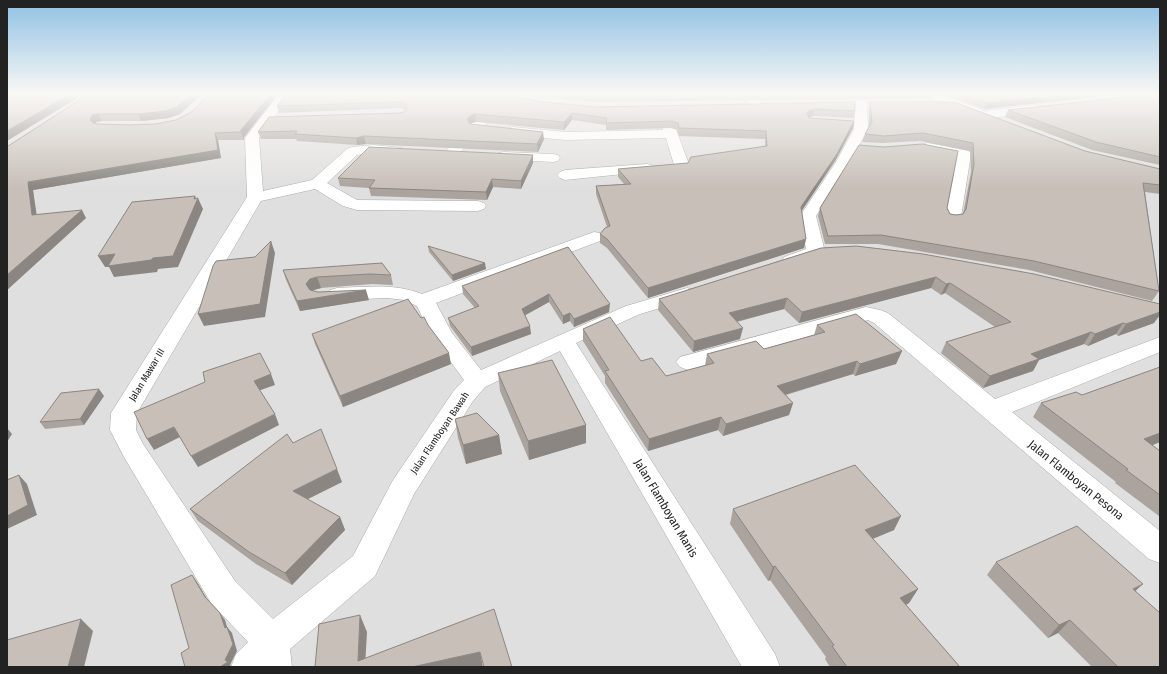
<svg xmlns="http://www.w3.org/2000/svg" width="1167" height="674" viewBox="0 0 1167 674" font-family="'Fira Sans Condensed',sans-serif">
	<rect width="100%" height="100%" fill="#f2efe9"/>
	<path fill="#e0dfdf" d="M7 94H1160V667H7Z"/>
	<g fill="none" stroke-linecap="round" stroke-linejoin="round">
		<g stroke="#a9a9a9" stroke-width="1">
			<path id="minor" d="M279 94H291L259 138 263 191 312 180 347 149 352 147 374 145 402 148 404 151 402 154 397 155 369 153 357 155 327 183 357 200 478 201 484 203 486 206 484 209 478 211 357 210 343 206 315 189 261 201 137 413 136 430 143 444 235 581 273 619 353 556 393 480 455 389 464 380 431 335 417 306 404 300 387 298 337 300 330 298 327 294 330 290 337 288C365 287 395 283 422 294L594 232 600 233 603 237 600 241 436 303 452 333 481 370 626 306 687 288 694 290 697 294 694 298 640 314 576 343 775 654 780 667H742L560 351 485 387 473 401 414 494 375 576 290 649 292 667H231L236 654 248 642 211 603 124 457 110 430 111 413 247 197 245 138Z
				M742 94H754L762 105 760 108H752Z
				M923 94H939L981 109 983 111 1037 105 1041 106 1043 109 1041 112 1037 113 982 119 925 96Z
				M861 99 865 100 867 103 868 129 850 162 816 216 825 252C821 257 798 267 791 267 789 267 787 266 784 265L782 261 784 257 806 249 800 216 836 162 854 129 855 103 857 100Z
				M486 112 490 113 492 116 490 119 456 157 451 158 446 157 444 154 446 151 482 113Z
				M667 117 672 118 673 121 694 178 691 181 686 183 681 181 678 178 666 138 566 140 513 135 508 134 506 131 508 128 513 127 566 132 663 130 661 121 662 118Z
				M928 143 969 151 971 154 961 217 959 221 953 222 947 221 945 217 957 157 923 150 921 147 923 144Z
				M504 152 553 154 558 155 560 158 558 161 553 162 499 159 497 156 499 153Z
				M647 164 652 165 654 168 652 171 565 180 560 178 557 175 560 172 565 170Z
				M866 307 880 310 888 313 995 399 1160 337V352L1012 412 1160 531V563L1149 559 874 323 868 320 688 370 680 367 676 362 680 357Z"/>
		</g>
		<use href="#minor" fill="#fff" fill-rule="evenodd"/>
	</g>
	<path fill="#aba49e" d="M89 94H202L180 114 169 118 141 121H102L96 122 95 124H98L130 125 155 124 176 120 278 94 244 137V140H218L221 158 33 190 36 215 86 218 7 290V146H8Z
		M286 94 542 102 597 107 855 102V111L854 118 813 116 808 117 809 118 854 121 853 128 835 161 801 211 806 239 804 248 648 298 607 248 600 243V234L607 227 596 194V186L624 184 618 177V169L688 163 765 146V139L679 136 677 130 671 128 606 130V125L572 120 564 130 476 122 471 123 470 124 544 139 538 152 366 144 357 145 297 141 296 139H261L258 132 400 113 404 112 405 110 401 108 279 113 277 106Z
		M505 94H936H935L933 98 597 102Z
		M943 94H1122L984 109Z
		M1160 94V165L1092 150 1005 117 1008 110Z
		M870 102 1085 151 1160 169V194L1145 192 1159 291 1152 301 1029 270 878 244H825L818 216 820 208H947L950 214 956 215 963 214 971 172 970 151 920 141 882 143 862 142 865 134 869 126V108Z
		M533 155V163L521 189 493 187 487 200 371 196 369 188 340 186 338 178Z
		M428 246 486 269 453 281 429 252Z
		M568 247 609 312 574 327 570 321 563 324 549 302 525 315 531 334 472 356 450 326 448 318 475 308 463 294 462 286Z
		M821 248 1154 323 1118 336 1116 334 1088 346 1084 344 1039 360 1033 371 983 388 941 353 946 342 995 327 945 293 941 295 931 288 799 323 784 309 737 322 740 339 693 352 658 310 659 299Z
		M283 270 391 275 393 285 372 284 321 288 314 290 313 291 318 292 369 300 300 311 286 280Z
		M421 318 428 325 451 364 343 407 315 344 312 334Z
		M817 325 902 351 896 364 855 376 853 374 786 395 793 403 789 415 723 436 718 430 648 451 605 383V376L583 341V329L641 361 666 376 705 366 707 354 764 349 814 335Z
		M1160 367V442L1152 445 1160 451V516H1159L1115 483 1116 482 1033 417 1041 403 1082 395Z
		M498 373 586 425V443L529 460 500 391Z
		M104 396 84 425 45 429 40 422Z
		M455 419 499 435 502 454 466 464 458 438Z
		M293 443 342 482 307 499 340 517 345 530 292 585 256 564 198 521 190 509Z
		M733 509 894 530 872 539 918 589 909 603 906 605 960 667H830L825 659 826 657 770 580 768 581 730 524Z
		M996 562 1136 591 1160 667H1092L1058 633 1048 638 987 575Z"/>
	<path fill="#8b8681" d="M70 94H84L7 141V131Z
		M192 94H202L180 114 169 118 141 121 138 114Z
		M271 94H278L244 137V140L241 132V130Z
		M1067 94H1122L984 109 987 103Z
		M815 109 813 116 807 118 808 111Z
		M572 113V120L564 130V122Z
		M98 114 102 121 96 122 94 127 90 120 92 115Z
		M475 114 476 122 471 123 468 126 467 119 470 116Z
		M854 121 853 128 835 161 799 215 801 207Z
		M543 132 544 139 538 152 537 144Z
		M215 133 218 140 221 158 33 190 38 224 32 215 28 182Z
		M364 136 366 144 357 145 356 138Z
		M533 155V163L521 189V181Z
		M492 179 493 187 487 200 486 192Z
		M195 196 197 201 198 198 203 209 178 267 158 269 157 272 114 277 109 267H105L98 256 115 254 153 258 194 199Z
		M82 210 86 218 7 290V275Z
		M806 239 804 248 648 298V288Z
		M271 241 275 253 265 317 204 326 198 314Z
		M485 263 486 269 453 281 452 275Z
		M317 277 321 288 314 290 310 294 306 284 310 279Z
		M936 277 931 288 799 323 802 312Z
		M950 283 945 293 941 295 946 284Z
		M366 290 369 300 300 311 297 301Z
		M549 294V302L522 317V309Z
		M787 298 784 309 727 324 729 313Z
		M610 304 609 312 574 327V319Z
		M1160 312V315L1154 323 1118 336 1126 324Z
		M570 313V321L563 324V316Z
		M1123 323 1116 334 1088 346 1095 334Z
		M530 326 531 334 472 356 471 347Z
		M743 328 740 339 693 352 694 341Z
		M1091 332 1084 344 1039 360 1033 371 983 388 990 376 1031 354Z
		M902 351 896 364 855 376 860 364Z
		M449 353 451 364 343 407 340 396Z
		M857 361 853 374 774 398 777 386Z
		M271 374 275 385 258 391 254 381Z
		M99 389 104 396 84 425 80 419Z
		M793 403 789 415 723 436 726 424Z
		M275 414 279 425 198 467 191 456Z
		M721 417 718 430 648 451 649 439Z
		M586 425V443L529 460 528 441Z
		M174 427 180 437 154 450 147 439Z
		M7 428 12 434 7 442Z
		M1160 433V442L1133 453 1144 439Z
		M499 435 502 454 466 464 463 445Z
		M337 469 342 482 298 504 293 491Z
		M19 475 27 484 37 515 7 529V516Z
		M901 516 894 530 858 545 865 530Z
		M340 517 345 530 292 585 285 573Z
		M775 566 770 580 768 581 773 567Z
		M192 575 197 582 210 604 205 597Z
		M1143 584 1130 596 1133 589Z
		M918 589 909 603 892 612 900 598Z
		M220 613 225 620 229 634 225 628Z
		M360 615 367 632 365 667 358 661Z
		M81 619 93 631 84 667H68Z
		M1070 620 1058 633 1048 638 1059 625Z
		M227 627 232 633 237 651 230 665 232 667H220L225 660Z
		M480 652 483 667H412Z"/>
	<path fill="#c7bfb8" stroke="#8b8681" d="M7 94H70L7 131Z
		M89 94H192L177 107 166 111 138 114H98L92 115 90 120 93 123 98 124 130 125 155 124 176 120 193 111 209 94H271L241 130V132L215 133 218 150 28 182 32 215 82 210 7 275V146H8Z
		M286 94H500L542 102 597 107 855 102V111L815 109 808 111 807 114 809 118 854 121 837 154 801 207 806 239 648 288 607 239 600 234 605 228 610 226 596 186 631 184 618 169 688 163 691 157 767 146 766 131 679 128 678 123 672 121 606 123 607 118 572 113 564 122 475 114 470 116 467 119 470 124 543 132 537 144 364 136 356 138 295 134 297 131 258 132 269 117 400 113 404 112 407 108 405 103 400 102 277 106Z
		M576 94H744L597 96Z
		M963 94H1067L987 103Z
		M1156 94H1160V157L1096 142 1008 110Z
		M870 102H954L1085 151 1160 169V185L1143 183 1159 291 1034 261 881 235 828 236 820 208 859 145 884 147 922 144 958 151 947 208 950 214 956 215 963 214 966 209 974 164 973 143 923 133 884 136 865 134 872 122Z
		M369 147 533 155 521 181 492 179 486 192 369 188 375 180 338 178Z
		M195 196 194 199 198 198 173 256 153 258 151 260 108 266 115 254 98 256 132 202Z
		M271 241 260 304 198 314 213 266 216 261 255 257Z
		M428 246 485 263 452 275Z
		M856 246 923 254 1034 274 1160 304V312L1126 324 1123 323 1095 334 1091 332 1031 354 1039 359 990 376 946 342 1011 322 950 283 946 284 936 277 802 312 787 298 729 313 743 328 694 341 659 299 821 248Z
		M568 247 610 304 574 319 570 313 563 316 549 294 522 309 530 326 471 347 448 318 479 306 462 286Z
		M382 263 391 275 370 274 317 277 310 279 306 284 310 290 318 292 366 290 297 301 283 270Z
		M408 299 421 318 424 317 428 325 449 353 340 396 312 334Z
		M856 314 902 351 860 364 857 361 777 386 793 403 726 424 721 417 649 439 605 371 609 370 583 329 610 317 641 361 652 358 666 376 714 363 707 354 756 341 764 349 825 332 817 325Z
		M260 353 271 374 254 381 275 414 191 456 174 427 147 439 134 412 205 382 203 372Z
		M552 360 586 425 528 441 498 373Z
		M1160 367V433L1144 439 1160 451V495L1126 470 1128 469 1041 403 1076 392 1082 395Z
		M99 389 80 419 40 422 61 393Z
		M477 413 499 435 463 445 455 419Z
		M321 429 337 469 293 491 340 517 285 573 249 552 190 509 287 434 293 443Z
		M855 465 901 516 865 530 918 589 900 598 960 667H847L832 646 834 645 775 566 773 567 733 509Z
		M19 475 28 505 7 516V480Z
		M1077 526 1143 584 1133 589 1160 613V667H1118L1070 620 1059 625 996 562Z
		M192 575 205 597 220 613 225 628 227 627 233 644 225 660 228 662 220 667H185L181 653 189 648 171 585Z
		M494 609 512 667H484L480 652 412 667H315L319 624 360 615 358 661Z
		M81 619 68 667H7V640Z"/>
	<linearGradient id="sky" x2="0" y2="1"><stop stop-color="#8fc0e4"/><stop offset="0.5" stop-color="#f9f8f5"/><stop offset="1" stop-color="#f9f8f5" stop-opacity="0"/></linearGradient>
	<rect width="1167" height="188" fill="url(#sky)"/>
	<g text-anchor="middle" dominant-baseline="central" stroke-width="4" stroke-linejoin="round" paint-order="stroke">
		<g font-size="10" fill="#222" stroke="#fff">
			<text transform="translate(147 375) rotate(-59)">Jalan Mawar III</text>
			<text transform="translate(440 433) rotate(-56)">Jalan Flamboyan Bawah</text>
		</g>
		<g font-size="12" fill="#222" stroke="#fff">
			<text transform="translate(1076 480) rotate(39)">Jalan Flamboyan Pesona</text>
			<text transform="translate(666 508) rotate(59)">Jalan Flamboyan Manis</text>
		</g>
	</g>
	<rect width="1167" height="674" fill="none" stroke="#222222" stroke-width="16"/>
</svg>
